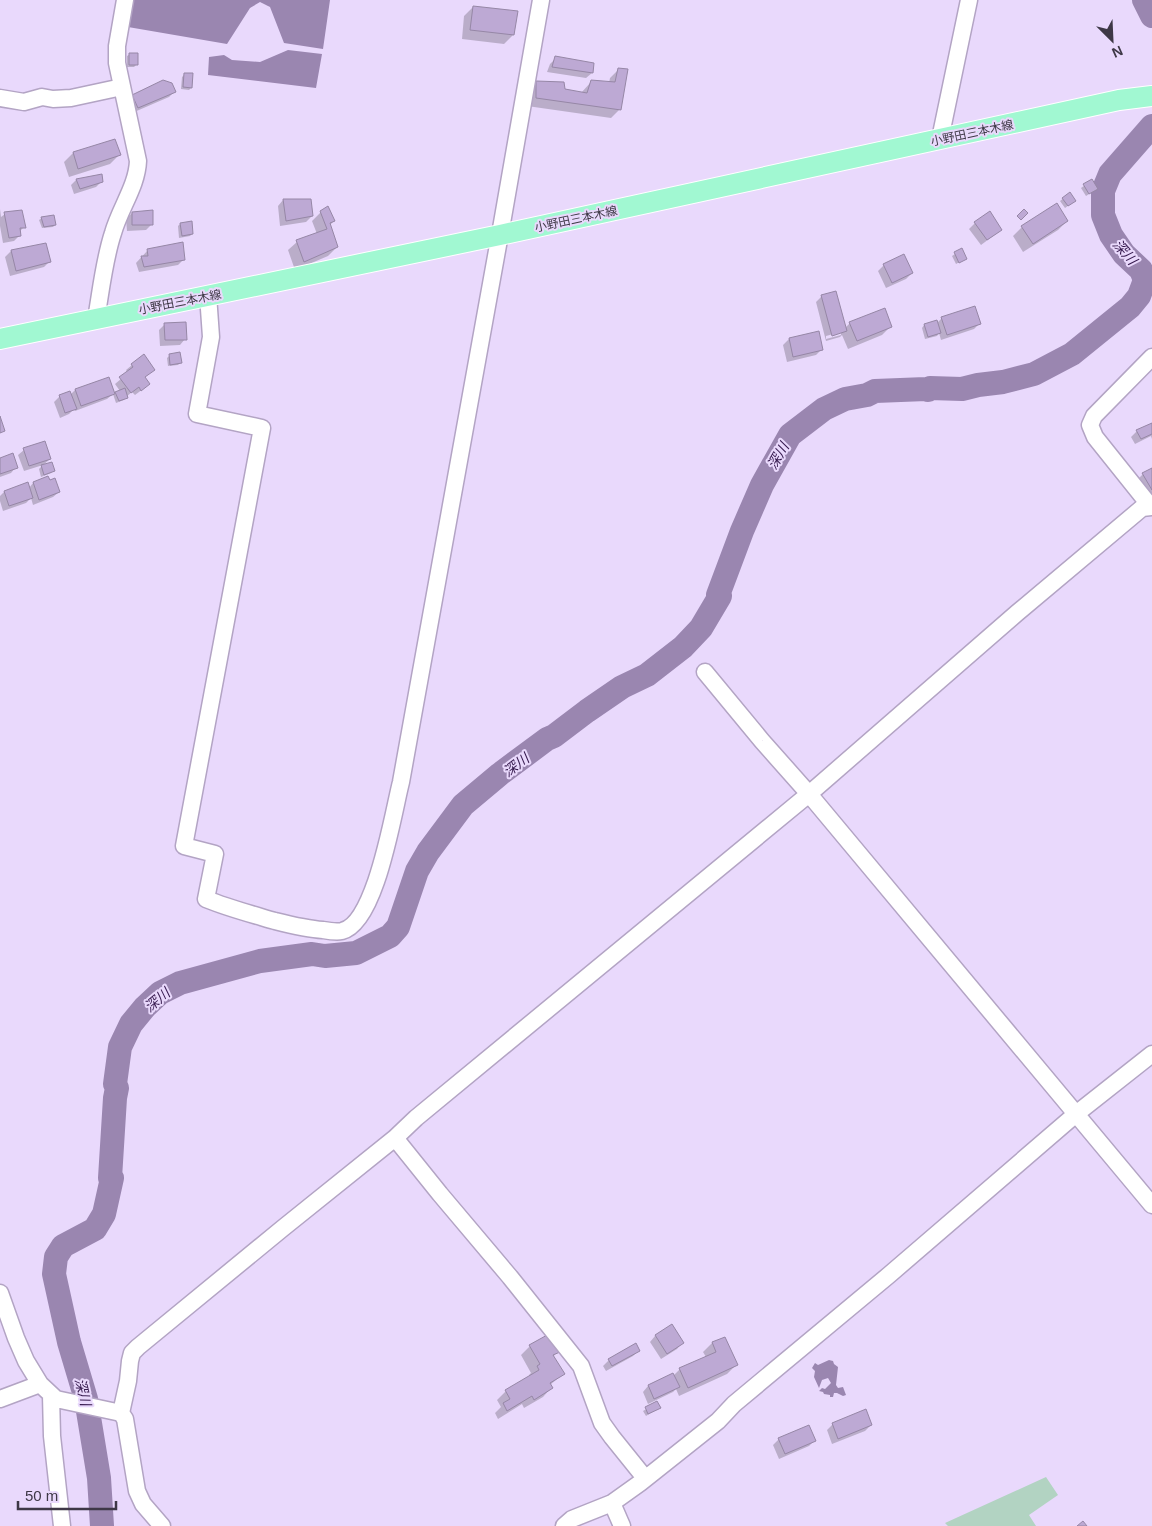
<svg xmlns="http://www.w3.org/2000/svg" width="1152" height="1526" viewBox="0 0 1152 1526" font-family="Helvetica,'Noto Sans JP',sans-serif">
	<rect width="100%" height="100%" fill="#e9d9fc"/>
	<path fill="#b2d3c2" d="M1046 1477 1058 1495 1029 1515 1036 1526H948L945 1523Z"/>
	<path fill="#9a86b0" d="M134 0H330L323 49 284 43 270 7 260 2 250 8 227 44 128 27Z
		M288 50 322 54 316 88 208 75 209 57 224 55 232 60 260 62Z
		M829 1360 833 1361 834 1364 838 1367 836 1385 838 1388 843 1387 846 1395 843 1396 837 1393H834L833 1397H830V1395L824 1394 823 1392 819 1391 822 1388 825 1389 831 1383 828 1378 822 1380 819 1388 814 1377 815 1371 812 1368 815 1363 818 1365Z"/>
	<path fill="#0003" fill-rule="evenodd" d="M473 7 516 12 513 35 504 44 462 39 464 16Z
		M130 54 137 64 134 67H127V56Z
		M556 58 592 73 586 78 547 72 550 64Z
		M619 69 620 109 611 118 527 106 528 92 537 83 581 93 591 82 609 83 610 78Z
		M185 74 191 88 189 90 181 89 182 77Z
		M174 92 169 97 132 113 127 102 133 96Z
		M114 140 119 155 110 164 69 177 64 162 73 153Z
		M76 180 102 181 96 187 74 194 71 185Z
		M1092 180 1094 191 1086 196 1081 188Z
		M1069 194 1072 203 1065 208 1060 201Z
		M283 200 312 216 306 222 280 226 278 206Z
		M1056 205 1067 221 1058 230 1023 252 1013 236 1022 227Z
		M0 209 1 217 5 214 24 227 19 232 20 235 14 241 3 243 0 226Z
		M321 212 334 221 330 225 337 247 328 256 295 270 288 250 297 242 317 234 312 221Z
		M132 213 152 224 146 230 127 231 126 219Z
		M42 218 55 225 53 227 42 228 39 220Z
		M975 223 1001 230 981 245 969 229Z
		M180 224 192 234 190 236 179 238 178 226Z
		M45 244 50 261 44 267 10 276 5 257 11 251Z
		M148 250 184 259 178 265 139 272 136 263Z
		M961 250 965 259 956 264 952 256Z
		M884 265 912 273 906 279 886 288 878 271Z
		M835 293 845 328 850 323 891 326 882 335 848 349 842 335 840 337 826 341 816 302 821 297ZM841 332V335L826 339V336Z
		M942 318 980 323 974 329 941 340 939 333 937 336 925 339 922 328 924 325 937 323Z
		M165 324 185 339 180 345 160 346 159 330Z
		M818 333 822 349 816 355 787 362 783 345 789 339Z
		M170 355 180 363 178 365 168 366 167 358Z
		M132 365 153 370 144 378 143 389 135 395 132 392 126 397 124 400 116 403 113 394 107 399 75 411 74 409 69 414 60 418 54 402 60 396 70 395 75 390 108 378 114 395 120 391 115 384 128 373 126 370Z
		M1152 424V439L1151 436 1135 444 1131 437 1137 431Z
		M24 450 50 459 42 466 53 471 51 473 41 477 39 469 43 465 24 471 18 455Z
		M0 459 16 467 11 473 0 477Z
		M1152 469V502L1134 483 1143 474Z
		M47 478 59 492 53 497 33 505 31 498 26 503 3 511 0 501V496L4 492 29 488 33 483Z
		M672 1326 682 1343 677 1349 661 1359 650 1342 655 1336Z
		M724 1338 736 1365 727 1374 679 1396 676 1389 673 1392 648 1404 643 1392 648 1386 672 1374 673 1376 680 1369 706 1357 703 1352 712 1343Z
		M530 1346 558 1351 553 1357 563 1374 550 1385 551 1388 543 1397 524 1408 522 1404 498 1419 495 1413 501 1407 497 1400 506 1391 530 1377 529 1375 531 1373 521 1355Z
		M639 1350 633 1356 606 1371 603 1366 609 1360Z
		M657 1403 659 1408 646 1416 643 1411Z
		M865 1411 871 1425 865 1431 832 1444 827 1430 832 1425Z
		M779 1439 815 1440 809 1446 779 1459 773 1445Z"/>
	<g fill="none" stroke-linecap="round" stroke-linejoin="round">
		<path stroke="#9a86b0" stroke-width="24" d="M1144 0 1152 16
			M102 1526 99 1478 86 1399 69 1342 54 1274 56 1257 63 1246 95 1229 104 1214 112 1178H110L115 1098 117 1088 115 1084 120 1047 131 1024 145 1007 160 993 180 983 260 961 312 954 325 956 356 953 390 936 398 927 417 871 428 852 463 805 500 774 547 739 554 736 587 711 622 687 647 675 683 647 701 628 720 596 718 595 742 531 762 485 790 435 824 409 845 399 867 395 875 391 926 389 928 390 930 388 962 389 978 385 1003 382 1034 374 1072 354 1130 307 1139 296 1145 280 1141 270 1124 254 1111 235 1103 215V191L1110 174 1152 126"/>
	</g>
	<path fill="#bda9d4" stroke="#9687a6" d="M473 6 518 11 514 35 470 30Z
		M129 53H138V65H129Z
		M555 56 594 63 593 73 552 67Z
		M618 68 628 69 621 110 536 98V81L564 82 565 89 587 93 591 80 615 82Z
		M184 73H193L192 88 183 87Z
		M163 80 172 83 176 92 138 108 132 95Z
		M115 139 121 155 78 169 73 152Z
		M102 174 103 182 80 189 76 179Z
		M1092 179 1098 189 1089 194 1083 184Z
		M1070 192 1076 201 1068 206 1062 198Z
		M283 199H311L313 216 286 221Z
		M1057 203 1068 221 1033 244 1021 226Z
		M328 206 335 221 330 223 338 247 304 262 296 240 327 229 320 211Z
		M1024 209 1028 213 1021 220 1017 216Z
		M22 210 26 228H20L21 236 9 238 4 212Z
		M153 210V225H132V212Z
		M990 211 1002 230 987 240 974 222Z
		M54 215 56 225 44 227 41 217Z
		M192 221 193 234 182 236 180 223Z
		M183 242 185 260 144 267 141 256H148L147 249Z
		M46 243 51 262 16 271 11 250Z
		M962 248 967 259 959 263 954 252Z
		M904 254 913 273 892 283 883 264Z
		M836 291 847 331 832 336 821 295Z
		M975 306 981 324 947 335 941 317Z
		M885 308 892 327 857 341 849 322Z
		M937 320 941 333 928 337 924 324Z
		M186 322 187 340H165L164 323Z
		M819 331 823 350 793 357 789 338Z
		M180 352 182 363 170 365 169 354Z
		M144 354 155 370 145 377 150 384 141 391 139 387 131 393 119 377 133 367 131 364Z
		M109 377 115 394 81 406 75 389Z
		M125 388 128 398 119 401 115 392Z
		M70 391 77 409 65 413 59 395Z
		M0 416 5 431 0 433Z
		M1152 423V434L1141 439 1136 430Z
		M45 441 51 459 29 466 23 448Z
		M13 453 18 468 0 474V458Z
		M52 462 55 471 44 475 41 465Z
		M1152 468V490L1142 473Z
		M48 476 50 480 55 478 60 492 39 500 33 482Z
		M28 482 33 498 9 506 4 491Z
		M672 1324 684 1343 667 1354 655 1335Z
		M549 1334 560 1352 553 1355 565 1374 550 1383 553 1388 534 1400 532 1396 507 1411 503 1403 510 1399 505 1390 539 1370 537 1366 540 1364 529 1345Z
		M725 1337 738 1365 688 1388 679 1368 716 1352 712 1342Z
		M636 1343 640 1351 612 1366 608 1359Z
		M673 1373 680 1387 654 1399 648 1385Z
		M657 1401 661 1408 648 1414 645 1407Z
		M866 1409 872 1425 838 1439 832 1423Z
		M809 1425 816 1441 785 1454 778 1438Z
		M1083 1521 1087 1526H1077Z"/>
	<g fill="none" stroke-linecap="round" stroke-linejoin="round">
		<g stroke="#b3a4c4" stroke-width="19">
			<path id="minor" d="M0 98 24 102 42 97 53 99 71 98 122 87
				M940 139 969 0
				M208 295 211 337 197 414 262 428 184 846 215 854 206 899C228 908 251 914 275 921 291 925 307 929 323 930 329 931 337 932 342 931 376 923 393 813 401 782L502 223 541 0
				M96 319C101 291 104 260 113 233 120 208 137 186 138 161L117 63V46L125 0
				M1151 507 1095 437 1090 425 1094 416 1152 357
				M705 672 762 741 809 794 1152 1205
				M395 1138 440 1194 510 1277 581 1366 602 1423 612 1437 645 1478
				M0 1293 16 1338 26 1361 40 1384 56 1399 121 1413 125 1419 137 1491 143 1504 162 1526
				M51 1395 52 1436 62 1526
				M0 1399 40 1384
				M121 1413 128 1381 130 1361 132 1353 138 1347 283 1228 395 1138 416 1118 809 794 1017 613 1142 508 1152 507
				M612 1503 622 1526
				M564 1526 572 1519 612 1503 640 1483 718 1421 734 1404 889 1275 1076 1114 1152 1054"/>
		</g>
		<g stroke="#fff" stroke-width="22">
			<path id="major" d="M0 339 500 235 1119 100 1152 96"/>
		</g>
		<use href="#minor" stroke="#fff" stroke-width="16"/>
		<use href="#major" stroke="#a1f8d2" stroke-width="20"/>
	</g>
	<g text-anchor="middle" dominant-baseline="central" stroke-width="4" stroke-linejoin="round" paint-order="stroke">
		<g font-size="12" fill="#3e3846" stroke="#e9d9fc">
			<text transform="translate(972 133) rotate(-12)">小野田三本木線</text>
			<text transform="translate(576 219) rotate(-12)">小野田三本木線</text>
			<text transform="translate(180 302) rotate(-11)">小野田三本木線</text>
		</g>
		<g font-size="14" font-style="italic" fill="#35194d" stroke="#e9d9fc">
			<text transform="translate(1125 252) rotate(49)">深川</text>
			<text transform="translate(778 456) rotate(-60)">深川</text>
			<text transform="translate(516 765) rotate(-37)">深川</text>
			<text transform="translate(157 1000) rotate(-40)">深川</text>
			<text transform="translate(83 1392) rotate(77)">深川</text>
		</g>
	</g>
	<g transform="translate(1112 40) rotate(156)" stroke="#e9d9fc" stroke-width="4" paint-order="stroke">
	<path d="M0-4L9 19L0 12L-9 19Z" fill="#3e3846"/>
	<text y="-8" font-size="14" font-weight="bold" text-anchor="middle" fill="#3e3846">N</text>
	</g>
	<path d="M18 1501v8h98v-8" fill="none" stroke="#3e3846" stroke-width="2.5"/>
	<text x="25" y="1501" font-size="15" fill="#3e3846" stroke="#e9d9fc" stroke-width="4" paint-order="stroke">50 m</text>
</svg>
